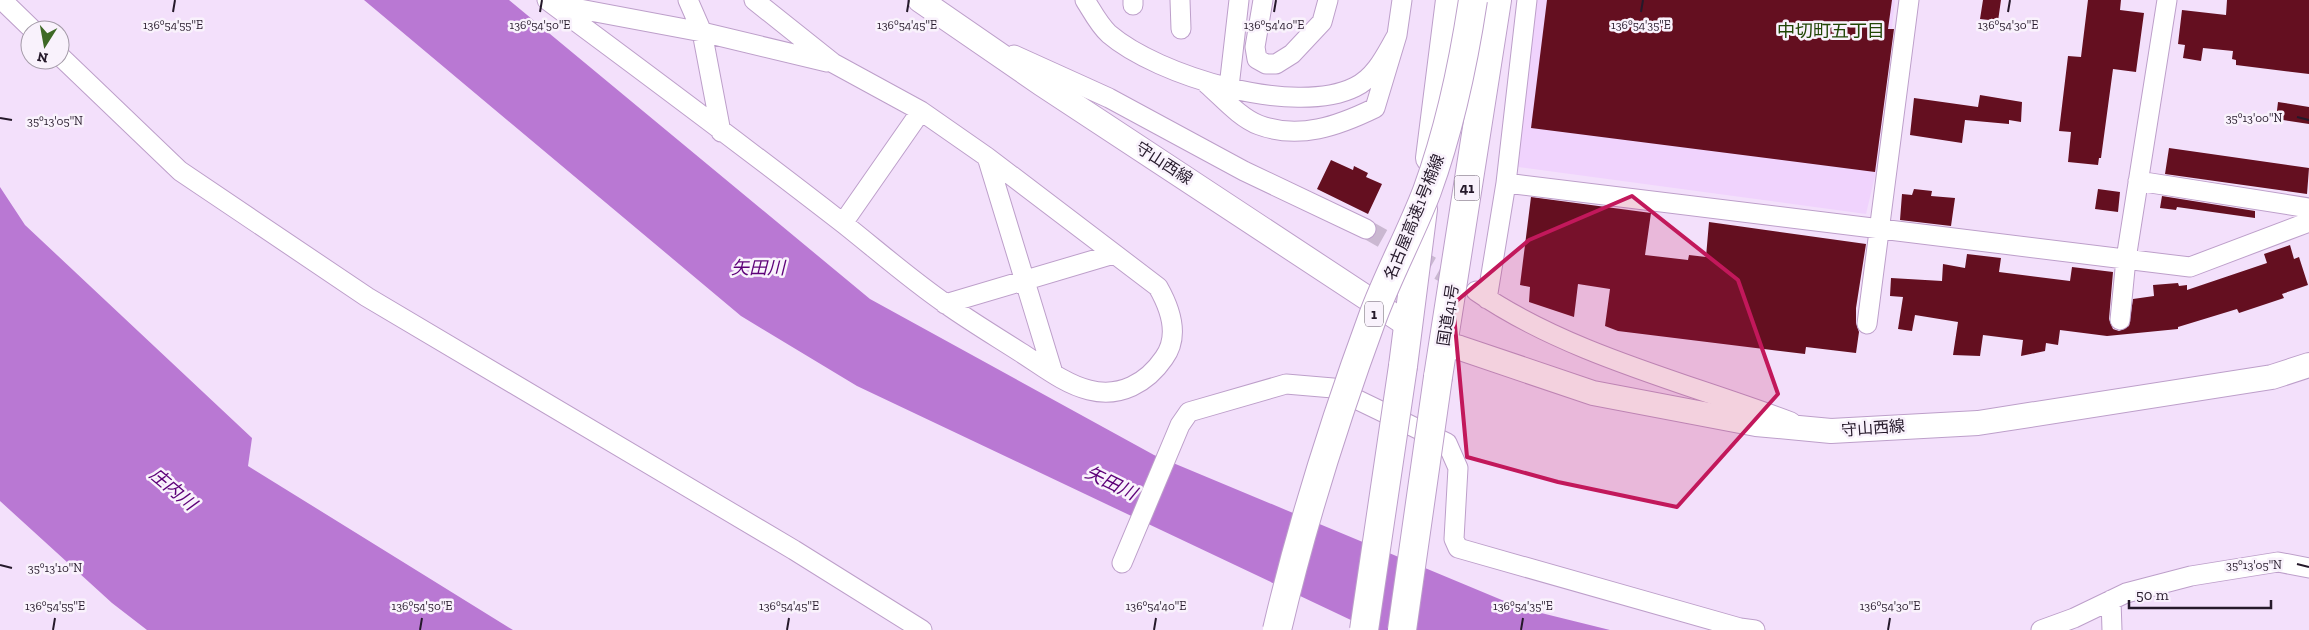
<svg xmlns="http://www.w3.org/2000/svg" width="2309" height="630" viewBox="0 0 2309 630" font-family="'Zilla Slab','Noto Sans JP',serif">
	<rect width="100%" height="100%" fill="#f3e0fb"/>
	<path fill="#f0d3fd" d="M1533 0H1895L1876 172 1866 214 1511 166Z"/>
	<path fill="#b978d3" d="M364 0H509L870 299 1154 455 1521 608 1610 630H1372L857 386 741 316Z
		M0 187 25 225 252 438 248 466 513 630H147L112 603 0 501Z"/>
	<path fill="#640f20" d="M1547 0H1892L1888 29H1894L1875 172 1531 128Z
		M1983 0H2001L1998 21 1980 19Z
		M2088 0H2121L2120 10 2144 13 2136 72 2113 69 2101 158H2099L2098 165 2068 162 2071 132 2059 131 2068 56 2081 57Z
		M2227 0H2309V74L2236 65V60L2232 59 2233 51 2203 48 2201 61 2183 58 2185 45 2178 44 2182 10 2226 15Z
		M1980 95 2022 102 2021 122 2009 120V124L1965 120 1962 143 1910 135 1914 98 1978 107Z
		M2278 102 2309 107V124L2276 119Z
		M2169 148 2309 168 2307 194 2165 174Z
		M1331 160 1353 170 1354 166 1368 173 1366 177 1382 184 1368 214 1317 189Z
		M1914 189 1932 191 1931 196 1955 198 1951 226 1900 220 1902 194 1912 195Z
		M2098 189 2120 192 2118 212 2095 209Z
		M2162 196 2255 211V218L2177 207 2176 210 2160 208Z
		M1531 197 1651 213 1645 255 1688 260 1689 255 1706 257 1709 222 1866 244 1856 308V323L1859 332 1856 353 1806 347 1805 354 1618 331 1605 326 1610 289 1578 284 1574 317 1529 302 1530 287 1520 285Z
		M2290 245 2294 259 2299 257 2308 285 2282 294 2284 298 2239 313 2237 309 2178 327V329L2107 336 2060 330 2058 345 2046 343 2045 351 2021 356 2023 340 1983 335 1980 356 1953 355 1958 322 1915 315 1912 331 1898 329 1903 297 1890 296 1891 278 1942 281 1943 264 1965 268 1967 254 2001 258 1999 272 2070 281 2072 267 2113 272 2109 319 2113 329 2119 331 2129 326 2133 299 2154 296 2153 285 2178 283 2179 286 2187 285V290L2267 263 2264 254Z"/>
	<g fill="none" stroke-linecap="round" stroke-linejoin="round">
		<path stroke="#cab8d1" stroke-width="19" stroke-dasharray="19 9" stroke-linecap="butt" d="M1366 229 1463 284"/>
		<g stroke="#bd9fca" stroke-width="21">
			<path id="minor" d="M2 0 33 30
				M547 0C647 74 746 148 844 224 878 251 911 280 946 304 970 321 995 336 1020 352 1041 365 1064 384 1089 390 1120 398 1147 383 1164 358 1180 336 1170 308 1158 287L987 157 921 111 833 63 754 0
				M688 0 702 32 721 132
				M1085 0C1092 11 1099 25 1109 34 1158 76 1295 117 1355 87 1376 77 1386 54 1397 35
				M1180 0 1181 29
				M1263 0 1255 47 1257 59 1266 64H1276L1292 54 1322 22 1328 0
				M558 5 702 32 827 62
				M1133 5V0
				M1014 55 1109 98 1244 171 1366 229
				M60 56 180 171 367 297 794 550 922 630
				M1207 84C1222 97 1240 118 1259 125 1299 140 1338 126 1375 108L1397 35 1402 0
				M1229 87 1239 0
				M987 157 1053 373
				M2138 181 2309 208
				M1506 183 2190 267 2309 222
				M843 223 921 111
				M1476 291C1567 354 1688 383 1791 422
				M1487 299 1506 183 1527 0
				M945 304 1114 254
				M2120 320 2126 259 2167 0
				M1867 324 1909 0
				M1122 563 1180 425 1189 412 1286 384 1333 388 1447 443 1458 468 1454 539 1458 548 1740 628 1755 630
				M2111 600 2112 630
				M2041 630 2074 618 2126 593 2191 576 2278 562 2309 568"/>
		</g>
		<g stroke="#bd9fca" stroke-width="26">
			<path id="major" d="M920 0 1042 84 1408 325
				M1443 344 1460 348 1593 393 1756 424 1831 431 1978 423 2272 377 2309 365"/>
		</g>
		<g stroke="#bd9fca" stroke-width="30">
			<path id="highway" d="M1430 158 1450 0
				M1403 366 1423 209
				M1438 377 1497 0"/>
		</g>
		<use href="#minor" stroke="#fff" stroke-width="19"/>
		<use href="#major" stroke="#fff" stroke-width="24"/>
		<use href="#highway" stroke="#fff" stroke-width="28"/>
		<g stroke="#bd9fca" stroke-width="30" stroke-linecap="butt">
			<path id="highway-bridge" d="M1277 630C1302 523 1335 419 1373 316 1389 273 1411 233 1427 191 1450 128 1463 66 1473 0
				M1364 630 1403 366
				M1402 630 1438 377"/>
		</g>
		<use href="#highway-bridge" stroke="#fff" stroke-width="28"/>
	</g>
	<path fill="#c2185b" fill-opacity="0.2" stroke="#c2185b" stroke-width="4" stroke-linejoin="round" d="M1632 196 1738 280 1778 394 1677 507 1558 482 1467 457 1453 304 1529 240Z"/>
	<path fill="none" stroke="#25192a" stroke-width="2" d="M173 12 175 0M540 12 542 0M907 12 909 0M1274 12 1276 0M1641 12 1643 0M2008 12 2010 0M2297 117 2309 120M0 118 12 120M2297 564 2309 567M0 565 12 568M53 630 55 618M420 630 422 618M787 630 789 618M1154 630 1156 618M1521 630 1523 618M1888 630 1890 618"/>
	<g text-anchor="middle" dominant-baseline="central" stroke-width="5" stroke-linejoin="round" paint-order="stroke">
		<g fill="#f9f2fc" stroke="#655a69" stroke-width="1">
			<rect x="1454.5" y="175.5" width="25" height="25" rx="4"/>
			<rect x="1365" y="301.5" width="18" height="25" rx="4"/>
		</g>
		<g font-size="15" font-weight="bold" fill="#25192a">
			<text x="1467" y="188">41</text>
			<text x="1374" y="314">1</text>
		</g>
		<g font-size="16" fill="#25192a" stroke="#f9f2fc">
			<text transform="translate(1164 163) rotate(33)">守山西線</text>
			<text transform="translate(1414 217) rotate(-68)">名古屋高速1号楠線</text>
			<text transform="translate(1448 315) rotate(-81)">国道41号</text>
			<text transform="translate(1873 428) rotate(-4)">守山西線</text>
		</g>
		<g font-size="18" fill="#214706" stroke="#f9f2fc">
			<text x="1831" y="31">中切町五丁目</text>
		</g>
		<g font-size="18" font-style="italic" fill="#5d0078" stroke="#f9f2fc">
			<text x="758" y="268">矢田川</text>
			<text transform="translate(1111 483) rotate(26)">矢田川</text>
			<text transform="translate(173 489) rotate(40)">庄内川</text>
		</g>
	</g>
	<g font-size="12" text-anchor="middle" fill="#25192a" stroke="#f9f2fc" stroke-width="5" stroke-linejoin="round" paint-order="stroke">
		<text x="173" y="29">136°54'55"E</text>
		<text x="540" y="29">136°54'50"E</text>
		<text x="907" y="29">136°54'45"E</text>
		<text x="1274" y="29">136°54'40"E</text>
		<text x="1641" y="29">136°54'35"E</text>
		<text x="2008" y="29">136°54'30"E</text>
		<text x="2254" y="122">35°13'00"N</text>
		<text x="55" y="125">35°13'05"N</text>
		<text x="2254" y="569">35°13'05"N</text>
		<text x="55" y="572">35°13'10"N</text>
		<text x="55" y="610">136°54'55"E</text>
		<text x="422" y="610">136°54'50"E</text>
		<text x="789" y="610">136°54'45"E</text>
		<text x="1156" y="610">136°54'40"E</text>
		<text x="1523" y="610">136°54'35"E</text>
		<text x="1890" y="610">136°54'30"E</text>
	</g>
	<g transform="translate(45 45) rotate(191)"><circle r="24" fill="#f9f2fc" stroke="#a49ba8"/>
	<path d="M0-4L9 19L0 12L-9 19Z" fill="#3e6926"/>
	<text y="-8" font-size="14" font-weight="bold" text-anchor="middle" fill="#25192a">N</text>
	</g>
	<path d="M2129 600v8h142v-8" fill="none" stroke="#25192a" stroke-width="2.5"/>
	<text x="2136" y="600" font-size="15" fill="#25192a" stroke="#f9f2fc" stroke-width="4" paint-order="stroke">50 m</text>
</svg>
